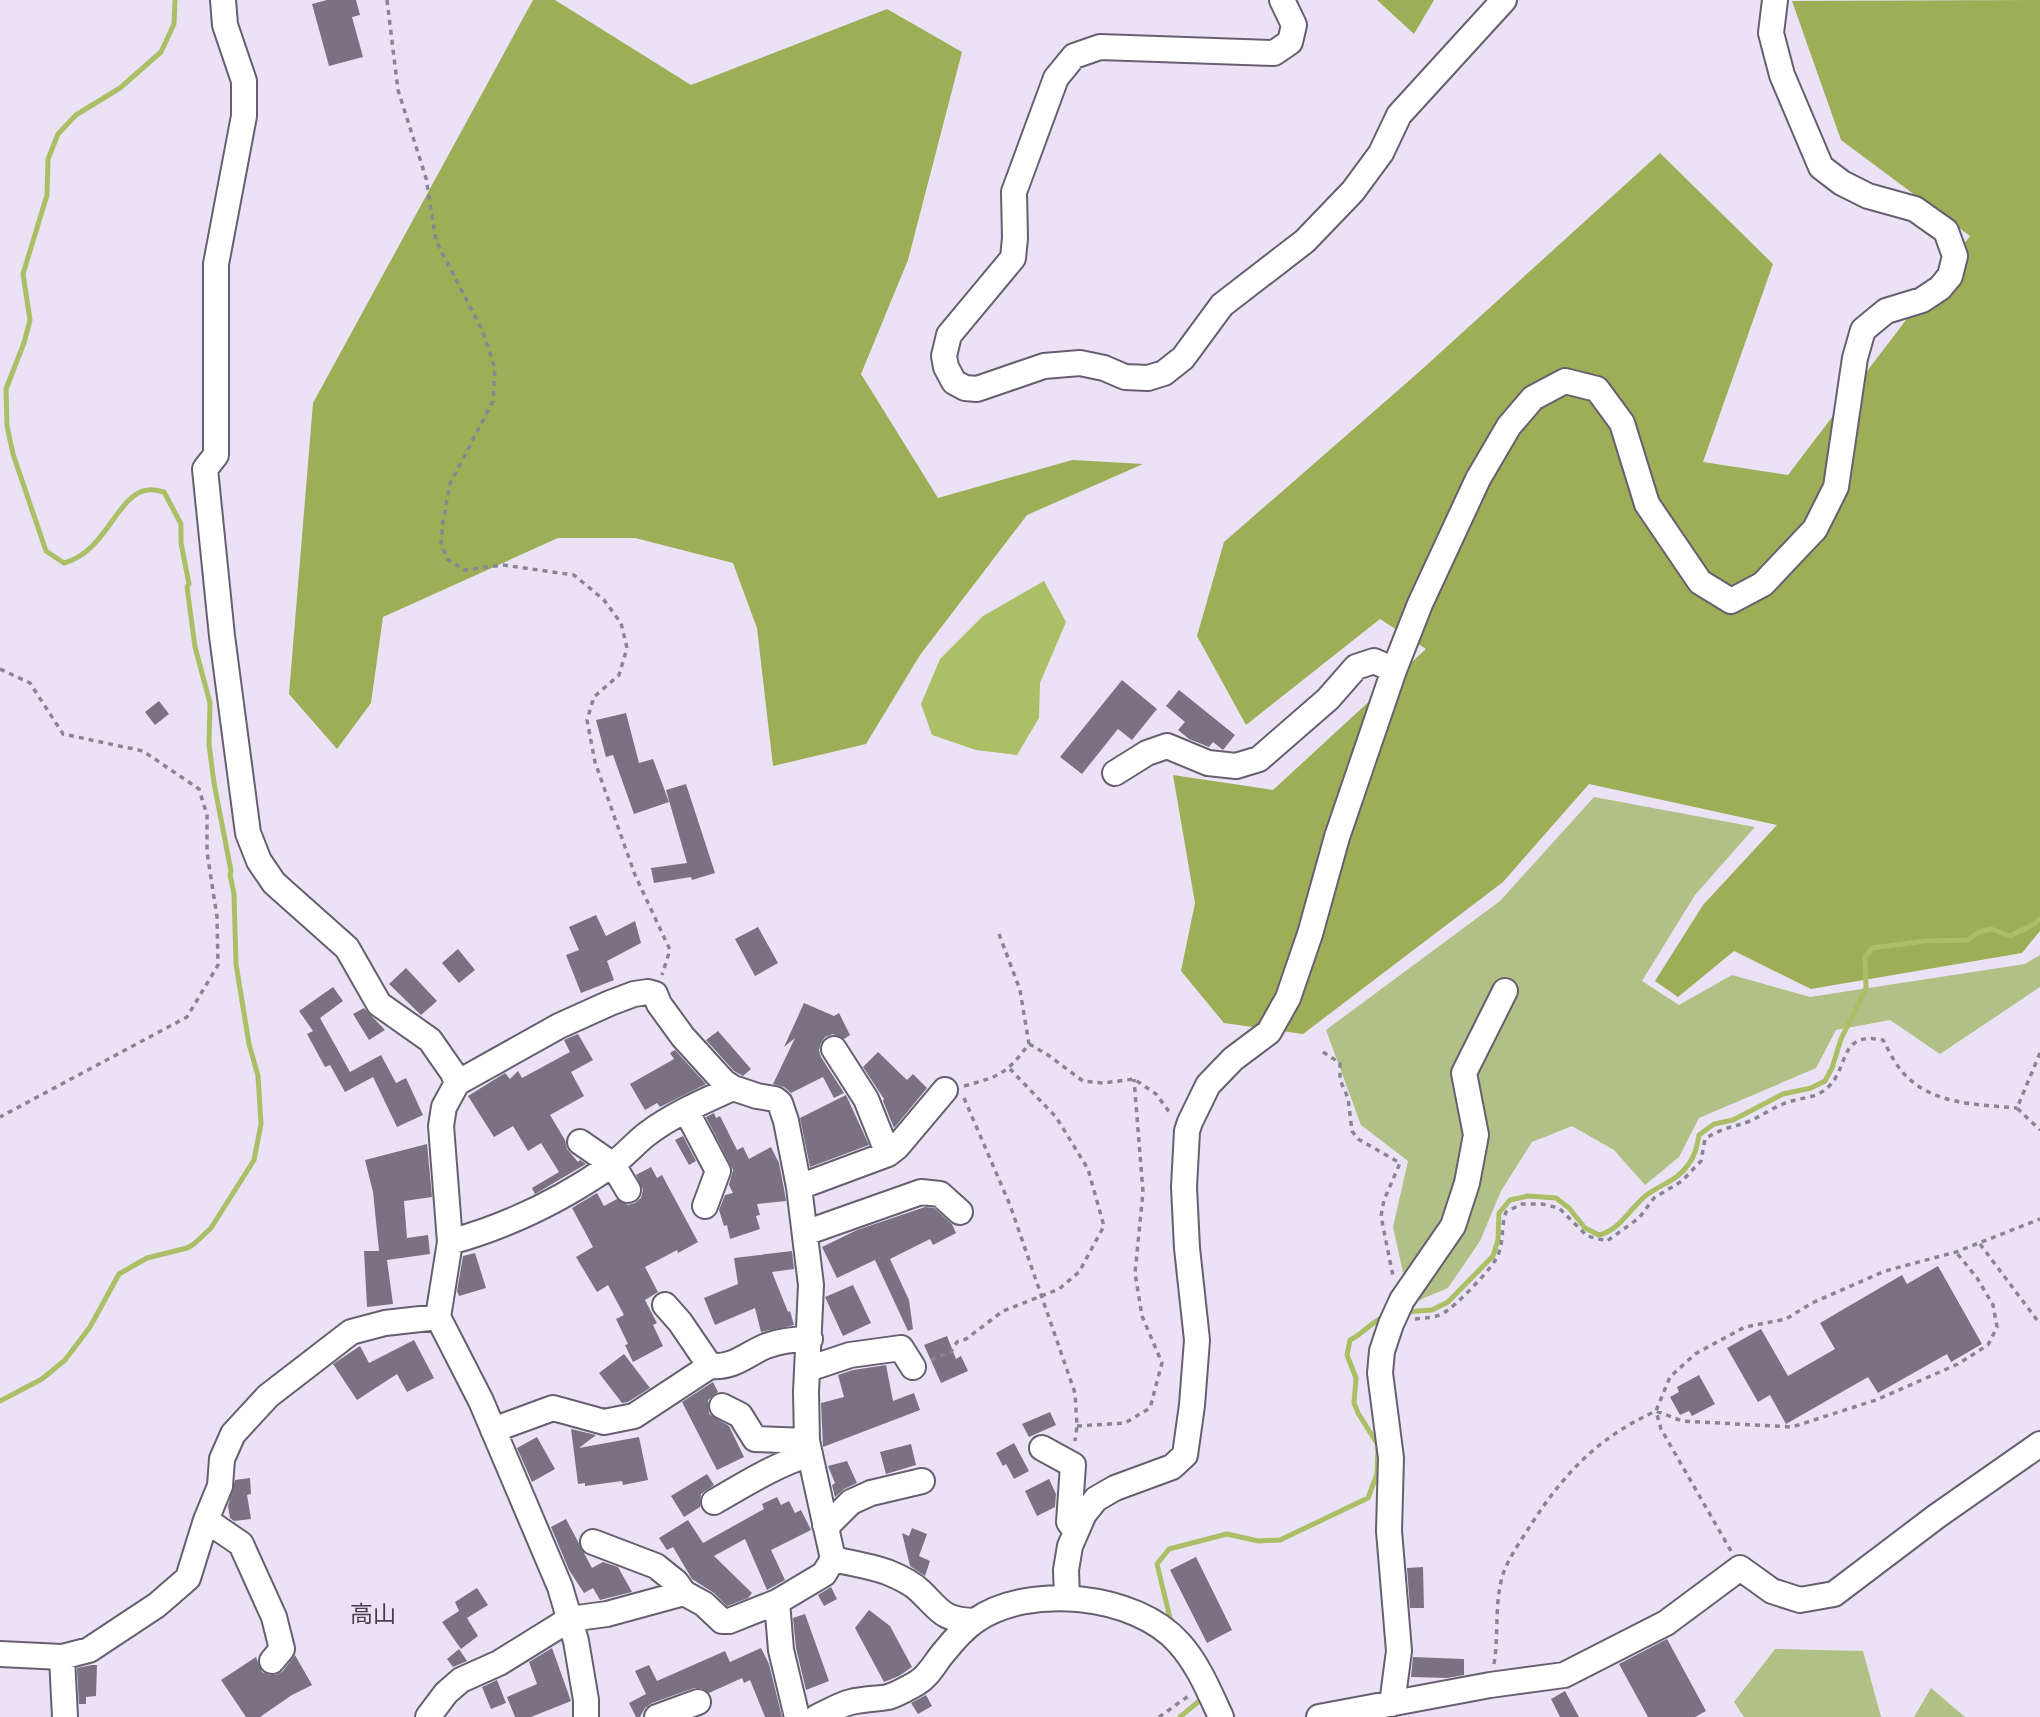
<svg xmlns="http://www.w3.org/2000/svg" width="2040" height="1717" viewBox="0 0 2040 1717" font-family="'Titillium Web','Noto Sans JP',sans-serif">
	<rect width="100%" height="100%" fill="#ebe2f6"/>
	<path fill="#b1c085" d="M1594 797 1755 827 1695 895 1642 981 1679 1005 1732 975 1810 997 2025 964 2040 955V987L1940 1054 1890 1020 1836 1030 1816 1068 1699 1118 1679 1157 1645 1185 1614 1150 1572 1126 1532 1142 1501 1191 1480 1241 1448 1288 1410 1304 1393 1227 1408 1161 1361 1125 1326 1030 1500 901Z
		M1775 1649 1863 1651 1881 1717H1744L1734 1702Z
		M1931 1688 1965 1717H1914Z"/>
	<path fill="#9caf57" d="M533 0H555L691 85 887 9 962 52 908 260 861 374 938 498 1072 460 1143 464 1027 515 920 655 866 744 773 766 757 628 733 563 635 538H558L383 617 371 703 337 749 289 694 313 403Z
		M1377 0H1434L1414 34Z
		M2040 0V931L2022 953 1811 989 1734 951 1678 997 1655 981 1703 905 1777 825 1589 784 1503 882 1303 1034 1224 1023 1181 971 1195 903 1173 775 1273 790 1426 649 1380 619 1246 725 1197 636 1224 542 1419 372 1660 153 1773 264 1703 462 1788 475 1970 236 1841 140 1792 1Z"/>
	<path fill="#abbf67" d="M1044 581 1066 622 1040 683 1039 718 1017 755 976 750 932 735 921 704 940 659 983 616Z"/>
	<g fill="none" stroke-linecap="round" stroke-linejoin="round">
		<path stroke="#abbf67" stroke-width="5" d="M1404 1312 1432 1310 1448 1302 1493 1256 1498 1240 1499 1213 1510 1200 1528 1196 1556 1198 1569 1208 1585 1228 1599 1235C1621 1230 1631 1206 1648 1194 1662 1184 1678 1180 1688 1165 1695 1156 1697 1147 1699 1135L1714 1124 1733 1120 1783 1094 1811 1088 1825 1081 1832 1068 1841 1039 1866 988 1865 958 1872 948 1925 941 1968 940 1979 932 1991 929 2011 936C2020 929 2031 929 2040 919
			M0 1401 42 1379 65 1360 90 1327 119 1274 147 1258 187 1248 194 1244 211 1228 254 1160 261 1124 258 1076 249 1044 236 964 234 894 230 875 231 871 214 783 209 744 210 703 195 647 187 587 189 584 181 543V524L164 492C160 491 152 489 148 490 117 493 107 552 64 563L46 551 13 454 7 426 6 389 24 343 30 320 23 274 47 195 48 159 58 134 76 115 120 88 161 52 174 24 175 0
			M1175 1625 1170 1618 1157 1564 1169 1549 1227 1534 1258 1541 1280 1540 1368 1498 1377 1474 1378 1445 1358 1413 1354 1403 1356 1378 1347 1355 1350 1340C1363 1334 1374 1319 1387 1316
			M1180 1717 1204 1697"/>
	</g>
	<path fill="#7a7283" d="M327 0H356L360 15 352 17 363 57 329 66 312 4Z
		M1122 680 1157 709 1132 740 1118 729 1082 774 1060 757Z
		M1179 690 1235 735 1223 750 1213 742 1209 747 1189 739 1178 730 1185 722 1166 706Z
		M159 701 169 714 155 725 145 712Z
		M626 713 639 763 653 759 669 802 634 814 613 755 606 757 596 720Z
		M686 784 715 873 692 880 691 877 654 883 651 868 687 863 666 790Z
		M596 915 606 936 635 921 641 943 607 961 614 980 581 993 566 955 579 950 569 927Z
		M758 927 778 963 755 976 735 939Z
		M458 949 475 970 459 983 442 963Z
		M406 968 437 1001 421 1015 389 984Z
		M333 987 343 1001 320 1018 350 1072 381 1055 396 1083 406 1078 423 1115 397 1127 373 1077 345 1092 330 1065 325 1067 307 1034 313 1031 299 1011Z
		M804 1003 834 1016 839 1013 850 1035 844 1039 833 1034 825 1037 821 1043 819 1050 821 1057 844 1093 834 1098 823 1077 791 1093 784 1087 773 1084 795 1038 784 1047Z
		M364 1008 385 1030 369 1040 353 1014Z
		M718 1031 751 1069 743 1076 734 1071 706 1040Z
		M578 1034 593 1060 571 1072 584 1096 550 1115 565 1140 567 1149 578 1162 580 1160 586 1164 535 1194 532 1188 559 1172 541 1143 528 1151 513 1126 494 1137 468 1096 505 1073 510 1079 518 1071 522 1078 570 1052 564 1040Z
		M675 1050 706 1084 660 1107 657 1103 645 1110 630 1084 674 1059 670 1053Z
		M878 1052 907 1080 913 1074 927 1088 894 1128 883 1101 884 1099 863 1067Z
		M846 1095 869 1145 810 1167 800 1118Z
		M714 1113 716 1118 720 1116 737 1150 743 1147 749 1159 771 1147 779 1163 784 1189 786 1201 757 1204 760 1215 756 1216 760 1229 730 1239 727 1225 724 1226 719 1210 725 1195 733 1193 729 1185 733 1170 706 1117Z
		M683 1136 696 1161 689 1165 675 1140Z
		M427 1144 432 1197 404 1201 407 1238 428 1235 430 1254 387 1260 393 1304 367 1307 364 1251H379L373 1192 365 1160Z
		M651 1167 657 1178 662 1175 698 1242 678 1253 677 1250 645 1267 658 1292 645 1300 657 1323 653 1325 663 1346 633 1362 625 1345 628 1344 616 1319 624 1315 608 1285 597 1292 576 1257 593 1247 572 1208 597 1193 604 1206 617 1199 628 1205 635 1203 641 1198 643 1190 636 1175Z
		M925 1207 934 1208 952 1224 956 1233 933 1245 930 1239 890 1259 909 1300 913 1329 908 1331 875 1260 837 1278 822 1247 857 1230Z
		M792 1251 794 1269 772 1272 788 1312 790 1311 794 1325 761 1332 755 1308 715 1325 704 1298 738 1284 734 1258Z
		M475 1253 486 1288 459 1296 457 1291 463 1256Z
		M1938 1266 1982 1344 1951 1362 1947 1354 1878 1393 1868 1377 1786 1424 1770 1395 1758 1402 1727 1348 1761 1329 1788 1376 1835 1349 1820 1323 1902 1275 1907 1284Z
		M853 1285 871 1323 843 1336 825 1297Z
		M947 1336 956 1359 961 1356 968 1371 941 1383 924 1345Z
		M414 1340 434 1378 407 1392 397 1374 357 1400 333 1364 360 1346 369 1363Z
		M624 1354 650 1388 628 1402 622 1403 599 1373Z
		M886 1365 893 1401 914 1393 920 1410 823 1447 821 1403 844 1397 838 1375 853 1370Z
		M1699 1375 1715 1404 1692 1416 1689 1411 1680 1415 1670 1397 1679 1392 1677 1387Z
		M713 1382 718 1392 708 1400 709 1414 729 1426 744 1457 717 1470 682 1402Z
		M1050 1412 1056 1425 1029 1437 1022 1424Z
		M571 1429 596 1435 579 1448 639 1437 648 1480 623 1485 622 1481 585 1486V1483L578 1484Z
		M537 1437 555 1469 532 1482 517 1448Z
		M1014 1443 1029 1471 1014 1479 1006 1464 1003 1466 996 1453Z
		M911 1444 916 1465 886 1474 880 1452Z
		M847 1461 857 1483 844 1489 835 1497 832 1485 835 1483 828 1466Z
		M707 1474 714 1485 701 1494 700 1507 684 1517 671 1496Z
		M250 1478 251 1494 247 1495 251 1519 234 1521 230 1518 228 1506 235 1480Z
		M1049 1479 1056 1494 1055 1507 1037 1516 1025 1491Z
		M777 1497 781 1505 789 1501 795 1513 801 1510 811 1530 771 1550 785 1580 767 1590 745 1539 714 1556 752 1593 748 1598 727 1606 714 1593 692 1579 673 1547 667 1550 659 1538 688 1520 703 1543 764 1509 762 1504Z
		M566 1519 592 1568 603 1562 618 1567 632 1592 600 1600 593 1588 584 1593 569 1570 551 1527Z
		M912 1528 927 1534 919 1556 930 1561 925 1576 910 1566 902 1533 909 1536Z
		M1196 1557 1232 1630 1207 1643 1170 1570Z
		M1423 1567 1424 1608H1410L1407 1568Z
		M831 1587 837 1599 824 1606 818 1595Z
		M477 1588 488 1605 467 1618 478 1636 461 1649 442 1622 459 1611 455 1602Z
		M869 1610 890 1626 912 1667 899 1676 884 1682 855 1628Z
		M805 1614 829 1681 806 1690 796 1648 793 1618Z
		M1667 1639 1706 1711 1695 1717H1648L1619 1664Z
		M552 1648 571 1701 531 1717H515L507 1697 537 1684 529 1662Z
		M761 1648 769 1664 782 1717H765L750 1680 744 1683 742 1678 709 1693 701 1688H694L652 1703 645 1708 640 1717H636L629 1703 646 1694 635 1671 649 1665 657 1681 725 1651 730 1662Z
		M459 1649 467 1661 453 1667 447 1659Z
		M295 1655 312 1685 292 1695 260 1717H246L221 1680 256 1657 262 1672 269 1675H276L283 1671Z
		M1413 1657 1464 1659V1675L1447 1678 1411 1677Z
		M92 1665H97L96 1696 86 1697V1704H79L77 1668Z
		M497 1680 506 1703 491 1709 482 1687Z
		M1565 1691 1579 1717H1560L1551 1699Z
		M926 1695 932 1706 918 1714 911 1703Z"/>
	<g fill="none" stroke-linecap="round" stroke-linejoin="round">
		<g stroke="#675f70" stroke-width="28">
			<path id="minor" d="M223 0 225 25 244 81V116L216 264V455L205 469 222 636 248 833 259 861 274 883 347 948 379 1004 430 1040 453 1073 457 1083
				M1282 0 1294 25 1290 42 1274 53 1100 47 1074 56 1056 78 1014 192 1015 238 1013 258 949 335 944 356 946 367 954 382 965 388 977 389 1044 366 1080 363 1104 368 1125 377 1148 378 1164 373 1183 358 1222 305 1305 241 1353 191 1381 153 1399 115 1504 0
				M1115 773 1147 753 1167 746 1208 763 1236 766 1259 759 1328 699 1356 667 1374 661 1394 670
				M834 1049 866 1099 888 1154
				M688 1110V1114L718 1171 705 1206
				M580 1142 613 1165 628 1190
				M799 1187 888 1154 897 1147 945 1090
				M805 1233 921 1192 940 1194 960 1212
				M450 1242C508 1226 560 1201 610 1166 624 1157 634 1144 647 1134 672 1115 704 1101 733 1088
				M665 1305 680 1322 710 1366
				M808 1369 850 1355 901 1348 913 1367
				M722 1406 740 1415 755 1439 807 1441
				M493 1430 553 1408 604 1422 634 1416 710 1366C734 1368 745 1355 766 1346 779 1341 796 1339 810 1339
				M1042 1448 1073 1465 1069 1522 1075 1530
				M714 1502C745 1484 775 1465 810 1454
				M206 1520 241 1544 274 1617 282 1649 272 1661
				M825 1525 829 1524 851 1502 871 1493 922 1481
				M593 1542 656 1566 676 1582 684 1593 704 1604 722 1621H729L777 1602 824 1574 833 1559
				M1067 1597 1066 1570 1070 1546 1084 1514 1096 1499 1115 1488 1172 1467 1185 1455 1192 1405 1197 1340 1187 1248 1184 1187 1187 1131 1190 1122 1208 1085 1233 1059 1269 1032 1288 998 1310 934 1337 837 1394 670 1420 604 1478 479 1509 426 1533 398 1565 381 1597 389 1622 423 1647 504 1700 582 1731 601 1763 584 1815 529 1836 487 1855 358 1863 330 1886 311 1922 300 1940 288 1950 276 1955 256 1946 231 1915 209 1868 196 1842 183 1821 167 1782 75 1771 33 1775 0
				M777 1602 781 1650 797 1717
				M0 1654 62 1657 89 1650 157 1605 188 1578 206 1520 220 1486 222 1459 233 1434 268 1396 351 1332 385 1323 438 1317
				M62 1657 65 1717
				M1392 1704 1399 1651 1389 1531 1391 1458 1380 1373 1382 1351 1391 1324 1402 1300 1453 1226 1467 1183 1476 1135 1464 1073 1505 991
				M428 1717 446 1693 461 1680 499 1663 570 1619 607 1614 684 1593
				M586 1717V1700L576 1641 560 1587 481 1401 438 1317 450 1242 441 1126 444 1107 457 1083 559 1026 610 1003 634 994 648 992 655 994 659 1004 683 1037 724 1082 733 1088 757 1096 775 1099 780 1103 786 1121 799 1187 811 1285 806 1392 807 1441 833 1559C850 1563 870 1566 887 1572 897 1576 912 1583 920 1591 941 1611 942 1620 975 1621
				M657 1717 698 1702
				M817 1717C828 1712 839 1705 851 1702 863 1699 876 1699 888 1697 898 1694 908 1688 917 1683 930 1675 935 1662 945 1651 953 1641 965 1628 975 1621 1028 1583 1136 1594 1179 1643 1198 1664 1209 1691 1221 1717
				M1319 1717 1490 1685 1564 1675 1666 1623 1740 1568 1772 1591 1800 1600 1834 1594 1937 1516 2040 1444"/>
		</g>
		<path stroke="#8b8593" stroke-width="3.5" stroke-dasharray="5 5" stroke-linecap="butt" d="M387 0 398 90 426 178 436 241 483 332 495 369 493 401 450 484 443 521 441 543 447 559 464 570 503 565 574 575 604 600 621 623 627 648 619 675 594 697 587 720 595 762 635 875 670 950 662 975
			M0 669 30 683 63 734 143 751 199 789 207 815V852L217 917 218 965 187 1017 0 1117
			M999 934 1020 990 1029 1044
			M1323 1052 1340 1063V1080L1348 1098 1352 1131 1358 1139 1400 1163 1384 1200 1381 1216 1393 1276
			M2040 1053 2017 1108 2040 1130
			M964 1086C1001 1076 1006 1074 1029 1044L1048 1055 1083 1081 1103 1083 1134 1079 1156 1094 1170 1113
			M964 1098 1010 1205 1075 1393 1077 1426 1075 1441
			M1980 1244 2040 1324
			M1415 1319C1424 1318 1433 1318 1442 1314 1454 1308 1494 1267 1498 1255 1504 1240 1501 1226 1506 1212L1522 1204H1542L1559 1208 1587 1236 1607 1241 1639 1218 1654 1198 1682 1181 1701 1161 1705 1139C1723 1127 1732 1128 1750 1121 1763 1115 1775 1106 1789 1102 1799 1098 1812 1098 1820 1093 1853 1075 1833 1030 1883 1040 1888 1049 1893 1060 1900 1069 1928 1105 1975 1104 2017 1108
			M931 1360 951 1352 957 1342 966 1339 1003 1311 1059 1289 1079 1272 1104 1226 1088 1169 1056 1117 1010 1069
			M1077 1426 1125 1423 1150 1408 1162 1363 1142 1316 1135 1273 1143 1192 1134 1079
			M1731 1551 1661 1429 1656 1411 1670 1377 1695 1354 1745 1327 1786 1319 1812 1303 1885 1271 1956 1252 2040 1219
			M1494 1664C1499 1635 1494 1603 1503 1574 1509 1557 1522 1539 1532 1523 1566 1471 1599 1437 1656 1411L1682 1421 1792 1427 1876 1400 1958 1364 1988 1345 1997 1327 1993 1305 1977 1278 1956 1252
			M1159 1717 1190 1695"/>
		<use href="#minor" stroke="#fff" stroke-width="24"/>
	</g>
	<g text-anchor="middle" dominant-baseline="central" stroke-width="7" stroke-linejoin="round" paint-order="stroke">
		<g font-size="23" fill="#463f4f" stroke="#ebe2f6">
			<text x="373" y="1613">高山</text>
		</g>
	</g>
</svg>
